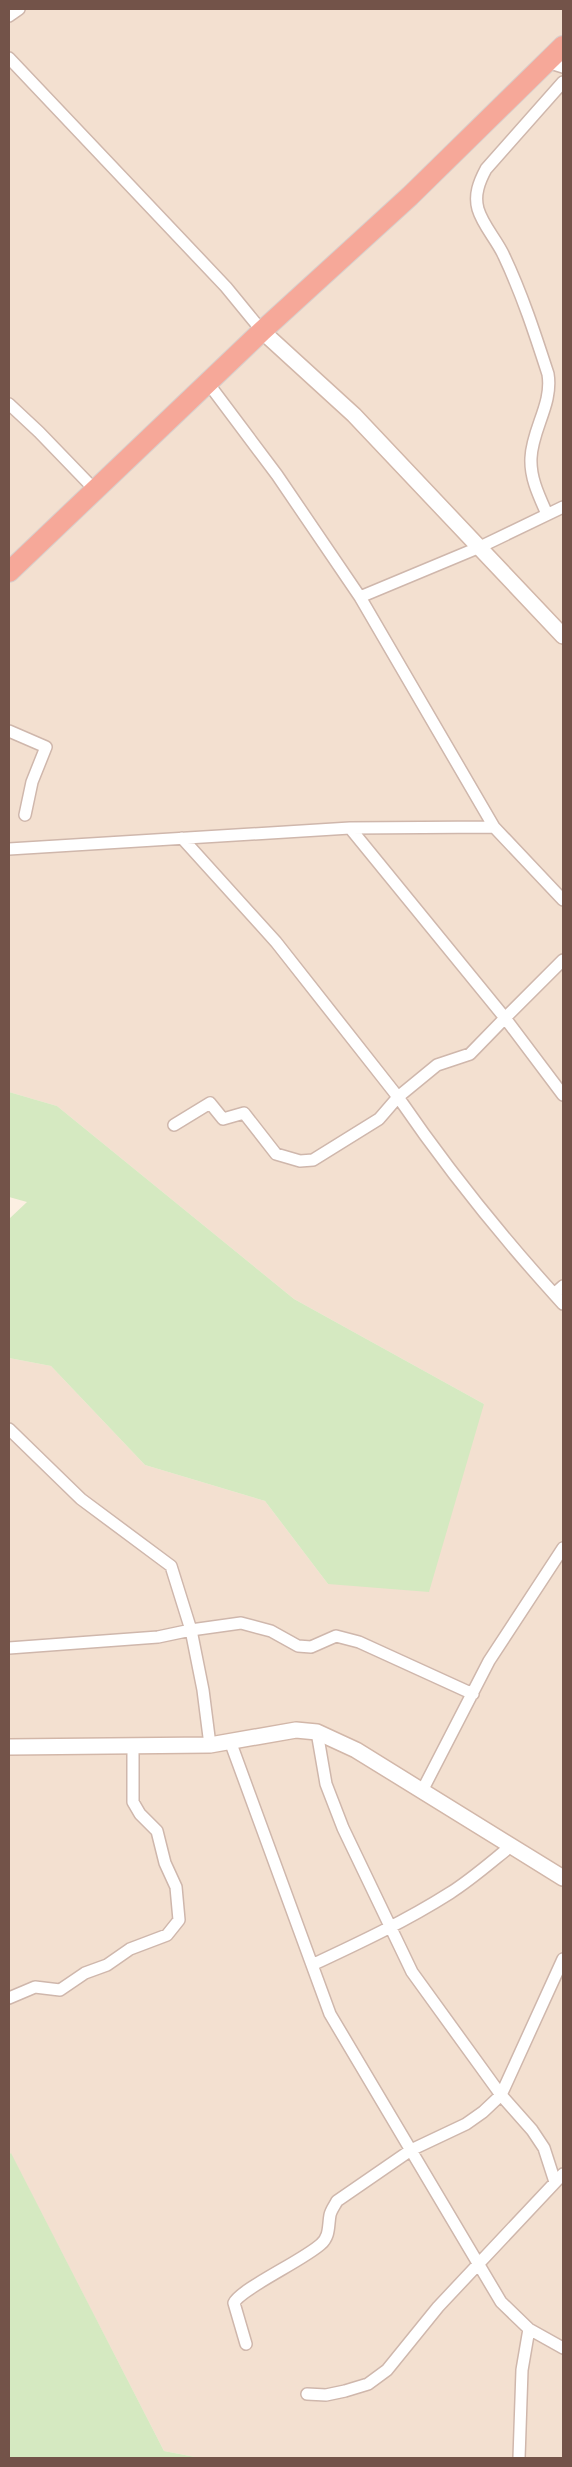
<svg xmlns="http://www.w3.org/2000/svg" width="572" height="2467" viewBox="0 0 572 2467" font-family="Roboto,sans-serif">
	<rect width="100%" height="100%" fill="#fcefe2"/>
	<path fill="#f3e0d0" d="M9 9H563V2458H200L164 2451 11 2154 9 2155V1358L51 1366 145 1465 265 1501 328 1584 484 1404 294 1299 57 1106 9 1092Z"/>
	<path fill="#d5e9c1" d="M9 1092 57 1106 294 1299 484 1404 429 1592 328 1584 265 1501 145 1465 51 1366 9 1358V1219L27 1202 9 1197Z
		M11 2153 164 2451 200 2458H9V2155Z"/>
	<g fill="none" stroke-linecap="round" stroke-linejoin="round">
		<g stroke="#cfb7ac" stroke-width="14">
			<path id="street" d="M9 16 19 9
				M9 58 226 287 262 331
				M547 62 563 67
				M208 383 277 475 360 597 494 827 563 900
				M9 404 39 432 96 491
				M547 514C539 496 530 478 531 458 532 429 553 404 548 374 535 334 522 294 504 256 497 240 483 226 478 209 474 195 479 182 486 169L563 82
				M360 597 480 547 563 507
				M9 731 46 747 32 782 25 815
				M350 828 505 1018 470 1054 437 1065 398 1097C446 1167 497 1231 554 1294
				M9 849 350 828 494 827
				M563 960 505 1018 563 1095
				M174 1125 210 1103 223 1119 244 1113 276 1154 300 1161 313 1160 379 1119 398 1097 276 942 182 838
				M563 1286 554 1294 563 1304
				M9 1429 81 1499 171 1566 191 1630 241 1623 271 1631 298 1646 311 1647 336 1636 359 1642 473 1694
				M9 1648 158 1637 191 1630 203 1690 210 1745
				M317 1732 326 1784 343 1828 412 1972 501 2095 532 2130 544 2148 555 2182
				M230 1741 330 2014 501 2302 529 2329 563 2348
				M422 1791 489 1661 563 1548
				M312 1965C359 1943 406 1921 450 1893 472 1879 491 1862 511 1846
				M9 1998 35 1987 60 1990 85 1973 107 1965 130 1949 167 1935 179 1920 176 1887 165 1863 157 1831 140 1814 133 1802V1746
				M246 2344 234 2303C240 2289 304 2260 321 2244 330 2236 328 2226 330 2215 331 2210 335 2205 337 2201L411 2150 466 2124 483 2112 501 2095 563 1959
				M307 2394 326 2395 345 2391 368 2384 387 2370 438 2307 563 2174
				M519 2458 522 2370 529 2329"/>
		</g>
		<g stroke="#d2b7a9" stroke-width="18">
			<path id="secondary" d="M262 331 354 415 563 636
				M9 1747 210 1745 296 1730 317 1732 356 1750 563 1878"/>
		</g>
		<g stroke="#d8cfcc" stroke-width="22">
			<path id="highway" d="M9 572 262 331 410 196 563 46"/>
		</g>
		<use href="#street" stroke="#fff" stroke-width="11"/>
		<use href="#secondary" stroke="#fff" stroke-width="15"/>
		<use href="#highway" stroke="#f6a899" stroke-width="20"/>
	</g>
	<rect width="572" height="2467" fill="none" stroke="#735349" stroke-width="20"/>
</svg>
